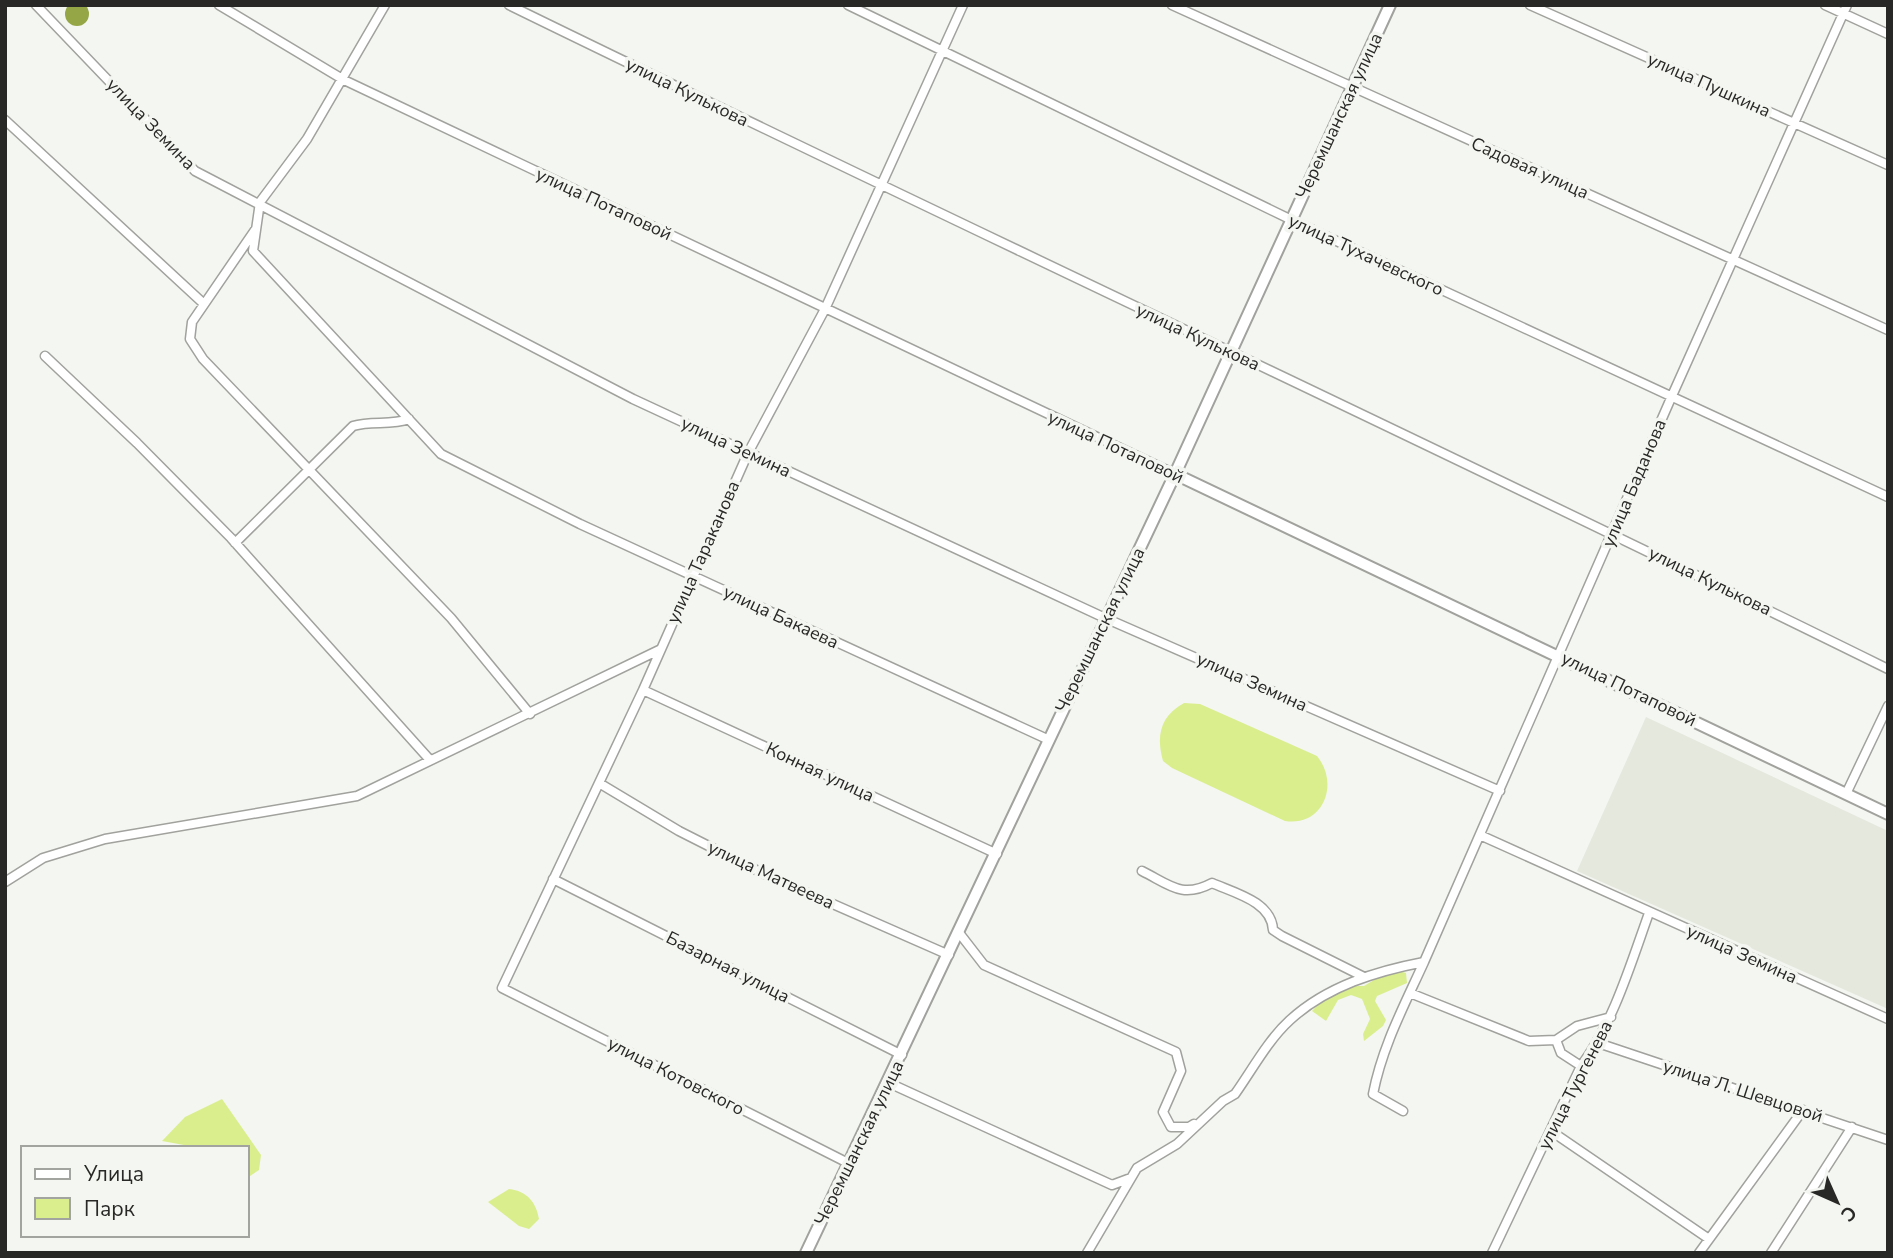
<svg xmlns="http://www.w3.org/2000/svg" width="1893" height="1258" viewBox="0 0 1893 1258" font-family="'Nunito Sans',sans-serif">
	<rect width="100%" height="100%" fill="#f4f6f1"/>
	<path fill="#e5e8dd" d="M1646 717 1888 831V1009L1577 871Z"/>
	<path fill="#daee8e" d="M1184 703 1200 704 1317 756C1340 784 1323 827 1285 821L1172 768 1163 761C1156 736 1160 716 1184 703Z
		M1400 971 1406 973 1407 983 1377 996 1375 1001 1386 1020 1383 1026 1364 1041 1363 1034 1370 1019 1362 999 1351 995 1338 1000 1326 1021 1312 1011 1322 1000 1354 986H1364L1387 972Z
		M222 1099 261 1155 259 1170 247 1178V1148H200L162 1141 185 1117Z
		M509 1189C527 1191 536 1202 539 1219L529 1229 519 1226 488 1202Z"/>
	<path fill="#95a646" d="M65 14a12 12 0 1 1 24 0a12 12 0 1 1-24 0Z"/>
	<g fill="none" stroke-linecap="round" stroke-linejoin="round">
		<g stroke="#a1a29e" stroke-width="11">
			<path id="minor" d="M36 5 195 171 633 399 1105 618 1500 791
				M219 5 344 80 1175 474
				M385 5 307 139 260 202 253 251 441 454 580 524 1047 739
				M509 5C967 229 1430 443 1888 669
				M848 5 1302 225 1888 497
				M1172 5 1888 330
				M1530 5 1888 165
				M1825 5 1888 34
				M5 120 204 304
				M255 230 192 322 190 339 203 359 451 618 530 714
				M45 356 137 443 231 538 430 760
				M235 543 353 426C372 420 390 426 409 419
				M643 690 997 854
				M599 783 679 831 760 872 949 955
				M1846 794 1888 706
				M1482 836 1888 1019
				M1142 871C1170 885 1182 899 1212 883 1235 893 1272 902 1273 930L1282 936 1364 977
				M553 879 902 1055
				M5 882 43 858 105 839 357 796 659 650
				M960 934 984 965 1176 1052 1181 1071 1163 1112 1171 1127H1189L1194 1124
				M1410 993 1529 1041 1556 1040 1577 1026 1611 1017
				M1556 1040 1561 1053 1581 1066
				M1598 1043 1888 1140
				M889 1083 1112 1185 1128 1179
				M1403 1111 1373 1094C1382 1047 1404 1006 1424 962
				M1551 1131 1709 1239
				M850 1164 502 988 643 690 748 453 825 309 963 5
				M1087 1253 1137 1168 1177 1144 1223 1101 1235 1094C1252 1070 1268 1040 1290 1020 1327 986 1377 971 1424 962L1671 398 1847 5
				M1492 1253 1581 1066C1614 1021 1630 966 1649 913
				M1699 1253 1803 1110
				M1771 1253 1852 1127"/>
		</g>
		<g stroke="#a1a29e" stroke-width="14">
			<path id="secondary" d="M1175 474 1888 814
				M806 1253 1175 474 1390 5"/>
		</g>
		<use href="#minor" stroke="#fff" stroke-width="8"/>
		<use href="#secondary" stroke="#fff" stroke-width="10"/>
	</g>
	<g text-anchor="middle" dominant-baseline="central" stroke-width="7" stroke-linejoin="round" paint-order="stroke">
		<g font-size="18" fill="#282826" stroke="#f4f6f1">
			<text transform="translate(1709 85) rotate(24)">улица Пушкина</text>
			<text transform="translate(687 92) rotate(26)">улица Кулькова</text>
			<text transform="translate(1339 116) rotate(-65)">Черемшанская улица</text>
			<text transform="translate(151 124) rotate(46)">улица Земина</text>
			<text transform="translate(1530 168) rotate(24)">Садовая улица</text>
			<text transform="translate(604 204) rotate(25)">улица Потаповой</text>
			<text transform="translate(1366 255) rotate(25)">улица Тухачевского</text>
			<text transform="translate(1198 337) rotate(25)">улица Кулькова</text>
			<text transform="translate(736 447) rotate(25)">улица Земина</text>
			<text transform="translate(1116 447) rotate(25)">улица Потаповой</text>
			<text transform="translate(1634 483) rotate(-67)">улица Баданова</text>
			<text transform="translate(703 552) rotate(-66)">улица Тараканова</text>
			<text transform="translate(1710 581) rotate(26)">улица Кулькова</text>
			<text transform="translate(781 617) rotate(25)">улица Бакаева</text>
			<text transform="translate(1100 630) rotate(-64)">Черемшанская улица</text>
			<text transform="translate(1252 682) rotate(24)">улица Земина</text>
			<text transform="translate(1629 689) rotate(26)">улица Потаповой</text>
			<text transform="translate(820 772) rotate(25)">Конная улица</text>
			<text transform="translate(771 875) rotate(25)">улица Матвеева</text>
			<text transform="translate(1742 954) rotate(24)">улица Земина</text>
			<text transform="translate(728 967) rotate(27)">Базарная улица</text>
			<text transform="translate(676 1076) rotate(27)">улица Котовского</text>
			<text transform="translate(1575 1085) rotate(-63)">улица Тургенева</text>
			<text transform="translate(1743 1091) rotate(18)">улица Л. Шевцовой</text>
			<text transform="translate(859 1143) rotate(-64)">Черемшанская улица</text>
		</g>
	</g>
	<rect width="1893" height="1258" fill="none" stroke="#282826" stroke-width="14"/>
	<rect x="21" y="1146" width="228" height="91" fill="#f4f6f1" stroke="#a2a4a0" stroke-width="2"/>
	<rect x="35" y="1169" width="35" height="10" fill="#ffffff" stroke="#a2a4a0" stroke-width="2"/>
	<text x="84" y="1181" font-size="21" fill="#282826">Улица</text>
	<rect x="35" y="1198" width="35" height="21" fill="#daee8e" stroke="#a2a4a0" stroke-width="2"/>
	<text x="84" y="1216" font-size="21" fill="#282826">Парк</text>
	<g transform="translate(1837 1202) rotate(135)" stroke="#f4f6f1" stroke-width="5" paint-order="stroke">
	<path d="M0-5L12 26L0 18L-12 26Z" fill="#282826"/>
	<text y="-10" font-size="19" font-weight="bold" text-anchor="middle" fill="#282826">С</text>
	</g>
</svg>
